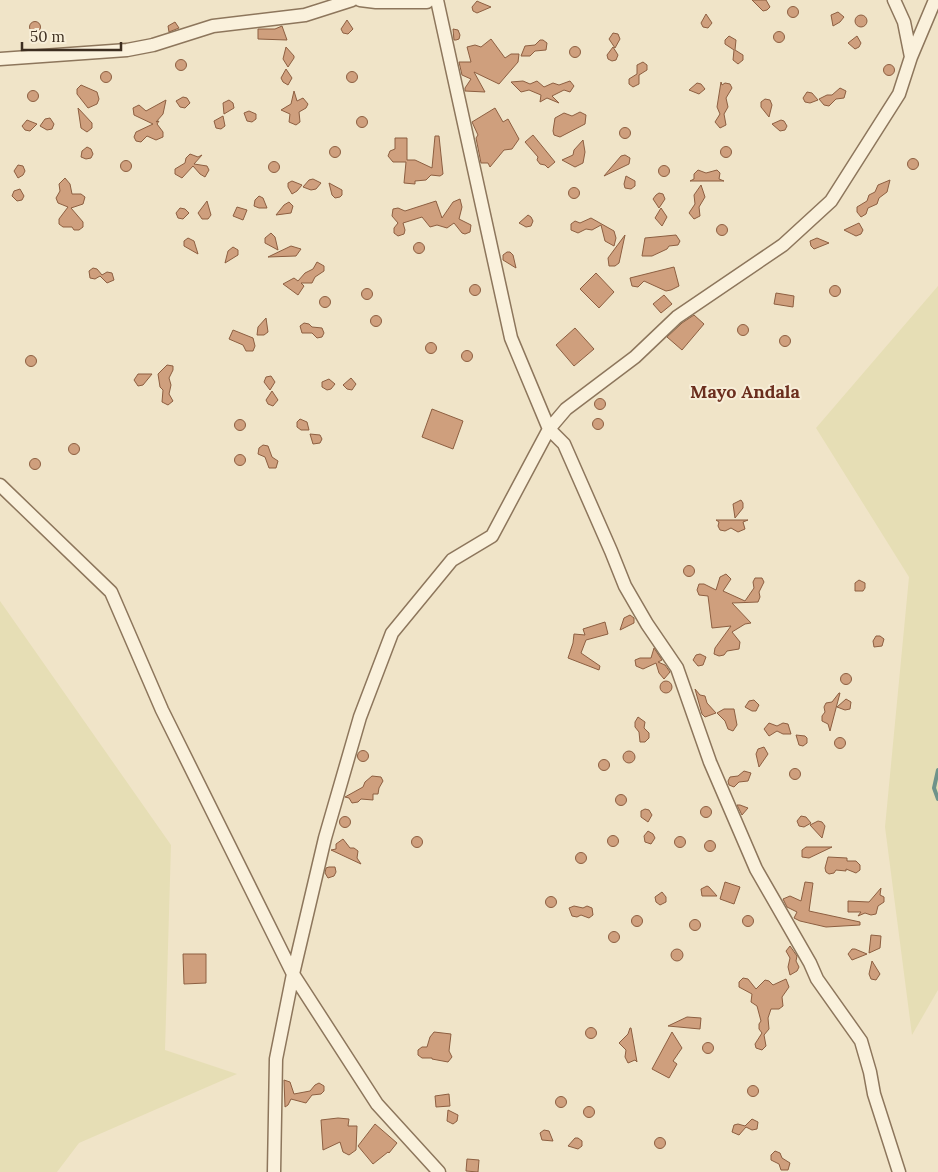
<svg xmlns="http://www.w3.org/2000/svg" width="938" height="1172" viewBox="0 0 938 1172" font-family="Lora,serif">
	<rect width="100%" height="100%" fill="#f0e4c8"/>
	<path fill="#e6deb5" d="M938 286V990L912 1035 885 827 909 577 816 428Z
		M0 601 171 845 165 1050 237 1074 79 1143 57 1172H0Z"/>
	<g fill="none" stroke-linecap="round" stroke-linejoin="round">
		<path stroke="#6f938a" stroke-width="4" d="M938 770 934 788 938 799"/>
	</g>
	<path fill="#cf9f7d" stroke="#8d5f41" d="M752 0H766L770 7 767 10 763 11Z
		M477 1 479 2 491 7 477 13 473 11 472 7Z
		M787.5 12a5.5 5.5 0 1 1 11 0a5.5 5.5 0 1 1-11 0Z
		M838 12 844 17 840 22 833 26 831 15Z
		M706 14 712 23 708 28 703 27 701 23Z
		M855 21a6 6 0 1 1 12 0a6 6 0 1 1-12 0Z
		M347 20 353 29 348 34 343 33 341 29Z
		M29.5 27a5.5 5.5 0 1 1 11 0a5.5 5.5 0 1 1-11 0Z
		M175 22 179 28 169 32 168 26Z
		M282 26 287 40 258 39V29H275Z
		M453 29 458 30 460 35 459 39 456 40H454Z
		M773.5 37a5.5 5.5 0 1 1 11 0a5.5 5.5 0 1 1-11 0Z
		M613 33 618 34 620 39 615 48 609 39Z
		M729 36 736 40 735 50 743 55V60L738 64 733 60 734 50 725 44V40Z
		M857 36 861 43 859 47 855 49 848 43Z
		M491 39 505 58 511 54H519L518 62 499 84 474 72 485 92 465 91V88L471 79 462 75 459 62H471L467 47 475 45 481 47Z
		M540 40H543L547 43 546 50 535 51 530 56H521L525 46 535 45Z
		M569.5 52a5.5 5.5 0 1 1 11 0a5.5 5.5 0 1 1-11 0Z
		M286 47 294 56V58L288 67 283 59Z
		M613 47 618 55 616 60 612 61 608 59 607 55Z
		M175.5 65a5.5 5.5 0 1 1 11 0a5.5 5.5 0 1 1-11 0Z
		M643 62 647 65V70L639 75V84L633 87 629 84V79L637 74V65Z
		M883.5 70a5.5 5.5 0 1 1 11 0a5.5 5.5 0 1 1-11 0Z
		M286 69 292 78 288 85 283 82 281 78Z
		M100.5 77a5.5 5.5 0 1 1 11 0a5.5 5.5 0 1 1-11 0Z
		M346.5 77a5.5 5.5 0 1 1 11 0a5.5 5.5 0 1 1-11 0Z
		M523 81 530 84 537 81 544 87 553 83 559 85 570 81 574 86 570 92 564 90 552 96 559 103 547 98 540 102 541 95 529 90 521 92 511 82Z
		M721 82 722 85 725 83 730 84 732 88 726 98 728 107 724 114 726 125 720 128 715 122 720 114 717 107Z
		M697 83 701 84 705 89 699 94 689 90Z
		M81 85 97 92 99 99 97 104 88 108 77 94V89Z
		M840 88 846 91 844 98 836 99 829 106 824 105 819 99 827 95H832Z
		M27.5 96a5.5 5.5 0 1 1 11 0a5.5 5.5 0 1 1-11 0Z
		M294 91 297 101 303 98 308 104 306 108 299 112 300 122 296 125 289 122 290 114 281 110 291 104Z
		M807 92 812 93 818 100 810 103 805 102 803 98Z
		M183 97 187 98 190 103 185 108 180 107 176 101Z
		M765 99 770 100 772 105 769 117 761 107V102Z
		M166 100 163 114 156 122 159 121 157 124 163 132V137L156 140 147 136 141 142 136 141 134 137 136 132 153 124 134 115 133 108 139 105 146 111Z
		M229 100 233 103 234 108 224 114 223 103Z
		M78 108 92 123V128L87 132 81 128Z
		M495 108 503 122 508 119 519 139 512 149 504 150 490 167 488 163H481L476 138 478 135 472 122Z
		M249 111 256 114V119L252 122 247 121 244 113Z
		M580 112 586 115 585 124 560 137 554 135 553 131 555 118 564 113 572 116Z
		M223 116 225 126 221 129 216 128 214 121Z
		M356.5 122a5.5 5.5 0 1 1 11 0a5.5 5.5 0 1 1-11 0Z
		M50 118 54 124 52 129 47 130 40 126 45 119Z
		M27 120 37 124 30 131 25 130 22 126Z
		M781 120 784 121 787 126 785 130 780 131 772 124Z
		M619.5 133a5.5 5.5 0 1 1 11 0a5.5 5.5 0 1 1-11 0Z
		M533 135 555 162 548 168 545 165 540 164 537 160 538 157 525 142Z
		M435 136H439L443 174 440 176 431 175 426 180 415 181V184L404 183 406 162H393L388 156 390 151 395 149V138H407V160H415L432 168Z
		M583 140 585 152 583 163 575 167 562 160 573 155 574 150Z
		M329.5 152a5.5 5.5 0 1 1 11 0a5.5 5.5 0 1 1-11 0Z
		M720.5 152a5.5 5.5 0 1 1 11 0a5.5 5.5 0 1 1-11 0Z
		M87 147 91 149 93 154 91 158 86 159 81 157 82 151Z
		M190 154 198 157 202 155 194 164 207 166 209 170 205 177 200 174 193 166 182 178 175 174V169L185 163 186 158Z
		M625 155 630 158 629 164 604 176 621 156Z
		M907.5 164a5.5 5.5 0 1 1 11 0a5.5 5.5 0 1 1-11 0Z
		M120.5 166a5.5 5.5 0 1 1 11 0a5.5 5.5 0 1 1-11 0Z
		M268.5 167a5.5 5.5 0 1 1 11 0a5.5 5.5 0 1 1-11 0Z
		M18 165 23 166 25 171 23 175 18 178 14 171Z
		M658.5 171a5.5 5.5 0 1 1 11 0a5.5 5.5 0 1 1-11 0Z
		M698 170 706 173 717 170 720 173 719 179 724 181H690L694 179V174Z
		M626 176 635 181V186L631 189 625 188 624 184Z
		M65 178 70 184 72 194H81L85 197 83 204 71 208 83 222V227L79 230H74L72 227H63L59 224V219L68 207 58 203 56 198 60 191 59 184Z
		M313 179 321 183 316 189 311 190 303 187 309 180Z
		M890 180 887 192 879 198 877 204 868 208 866 214 861 217 857 212V207L867 201 869 195 875 192 878 185Z
		M292 181 302 185 297 191 292 194 288 187V183Z
		M329 183 342 190V195L340 197 335 198 332 195Z
		M701 185 705 197 699 207 700 216 694 219 689 213 695 204 694 195Z
		M568.5 193a5.5 5.5 0 1 1 11 0a5.5 5.5 0 1 1-11 0Z
		M20 189 24 196 22 200 17 201 12 196 14 191Z
		M659 193 663 194 665 199 659 208 653 199 656 195Z
		M259 196 263 198 267 208H259L254 206 255 200Z
		M460 199 462 207 459 219 471 225 470 232 465 234 462 233 454 223 447 228 437 225 430 227 422 217 403 223 405 230 404 234 398 236 394 233V228L398 223 392 216 393 209 398 208 405 211 436 201 442 218 453 202Z
		M207 201 211 215 208 219H202L198 213Z
		M289 202 293 206 291 213 276 215 284 205Z
		M237 207 247 210 243 220 233 216Z
		M180 208 185 209 189 213 183 219 178 218 176 213Z
		M661 208 667 217 662 226 655 218Z
		M528 215 531 217 533 221 531 226 526 227 519 223Z
		M591 218 614 231 616 238 614 246 605 241 601 225 592 230 586 229 578 233 571 230V224L575 221 580 223Z
		M859 223 863 230 861 234 856 236 844 230Z
		M716.5 230a5.5 5.5 0 1 1 11 0a5.5 5.5 0 1 1-11 0Z
		M271 233 275 237 278 250 265 243V238Z
		M625 235 619 263 615 266H609L608 258Z
		M676 235 680 241 678 245 669 246 667 249 652 256H642L645 238Z
		M188 238 194 241 198 254 184 246V241Z
		M817 238 829 243 814 249 811 246 810 241Z
		M413.5 248a5.5 5.5 0 1 1 11 0a5.5 5.5 0 1 1-11 0Z
		M291 246 301 249 296 256 268 257Z
		M233 247 238 250V255L225 263 228 251Z
		M507 252H510L513 255 516 268 503 260V255Z
		M317 262 324 266V271L315 277 312 283H301L304 286 298 295 283 284 294 278 298 281 305 273 313 269Z
		M674 267 679 286 671 290 666 291 644 281 638 287 632 286 630 278Z
		M93 268 97 269 102 275 107 272 112 273 114 280 107 283 100 276 95 279 90 278 89 271Z
		M596 273 614 292 599 308 580 289Z
		M469.5 290a5.5 5.5 0 1 1 11 0a5.5 5.5 0 1 1-11 0Z
		M829.5 291a5.5 5.5 0 1 1 11 0a5.5 5.5 0 1 1-11 0Z
		M361.5 294a5.5 5.5 0 1 1 11 0a5.5 5.5 0 1 1-11 0Z
		M776 293 794 296 793 307 774 304Z
		M664 295 672 304 661 313 653 304Z
		M319.5 302a5.5 5.5 0 1 1 11 0a5.5 5.5 0 1 1-11 0Z
		M694 315 704 324 682 350 667 337 682 323Z
		M370.5 321a5.5 5.5 0 1 1 11 0a5.5 5.5 0 1 1-11 0Z
		M266 318 268 332 264 335H257L258 327Z
		M304 323 309 324 312 327 322 328 324 333 322 337 317 338 312 333H302L300 326Z
		M737.5 330a5.5 5.5 0 1 1 11 0a5.5 5.5 0 1 1-11 0Z
		M575 328 594 349 574 366 556 345Z
		M233 330 253 338 255 346 253 351H246L243 345 229 339Z
		M779.5 341a5.5 5.5 0 1 1 11 0a5.5 5.5 0 1 1-11 0Z
		M425.5 348a5.5 5.5 0 1 1 11 0a5.5 5.5 0 1 1-11 0Z
		M461.5 356a5.5 5.5 0 1 1 11 0a5.5 5.5 0 1 1-11 0Z
		M25.5 361a5.5 5.5 0 1 1 11 0a5.5 5.5 0 1 1-11 0Z
		M167 365 173 366V370L169 378 171 385 169 394 173 401 168 405 162 402 163 390 160 387 158 374Z
		M138 374H152L143 385 138 386 134 380Z
		M271 376 275 382 270 390 264 382 266 377Z
		M351 378 356 384 352 390 347 389 343 385Z
		M329 379 335 384 331 389 327 390 322 387V382Z
		M272 391 278 400 273 406 268 404 266 400Z
		M594.5 404a5.5 5.5 0 1 1 11 0a5.5 5.5 0 1 1-11 0Z
		M432 409 463 421 453 449 422 437Z
		M592.5 424a5.5 5.5 0 1 1 11 0a5.5 5.5 0 1 1-11 0Z
		M300 419 307 422 309 430H301L297 427V422Z
		M234.5 425a5.5 5.5 0 1 1 11 0a5.5 5.5 0 1 1-11 0Z
		M310 434 320 435 322 439 320 443 313 444Z
		M68.5 449a5.5 5.5 0 1 1 11 0a5.5 5.5 0 1 1-11 0Z
		M263 445 268 446 272 457 278 461 276 468H269L265 457 258 454 259 448Z
		M234.5 460a5.5 5.5 0 1 1 11 0a5.5 5.5 0 1 1-11 0Z
		M29.5 464a5.5 5.5 0 1 1 11 0a5.5 5.5 0 1 1-11 0Z
		M741 500 743 503V508L735 518 733 504Z
		M716 520H748L743 522 745 529 738 532 731 528 725 531 720 530 718 526 719 522Z
		M683.5 571a5.5 5.5 0 1 1 11 0a5.5 5.5 0 1 1-11 0Z
		M726 574 731 579 723 591 745 601 754 588 753 582 755 578H762L764 582 759 592 760 597 758 602 732 603 751 623 745 624 732 632 740 642 739 649 727 651 724 655 719 656 714 654 715 648 731 626 712 628 708 596 699 595 697 590 699 584H704L716 590 720 577Z
		M859 580 865 583V588L863 591H855V583Z
		M630 615 634 618V623L620 630 624 618Z
		M605 622 608 634 586 640 581 653 600 666 599 670 568 658 573 643 574 634 585 635 583 629Z
		M876 636H880L884 639 882 646 874 647 873 641Z
		M654 648 662 660 658 662 665 665 670 672 664 679 659 673 656 663 643 669 636 666 635 660 640 658H651Z
		M700 654 706 657 703 665 698 666 693 660 696 655Z
		M840.5 679a5.5 5.5 0 1 1 11 0a5.5 5.5 0 1 1-11 0Z
		M660 687a6 6 0 1 1 12 0a6 6 0 1 1-12 0Z
		M695 689 700 695 705 696 707 703 716 713 705 717 702 714Z
		M839 693H840L830 731 828 724 822 721V716L825 712 824 707 826 703 832 702Z
		M846 699 851 702 850 709 845 710 837 707Z
		M754 700 759 705 756 711H752L745 707 749 701Z
		M724 709H734L737 725 733 731 728 729 725 721 717 713Z
		M638 717 645 722 644 728 649 733V738L645 742H640L639 732 635 727V722Z
		M769 723 777 726 783 723 788 724 791 734H783L777 731 769 736 764 729Z
		M796 735 805 736 807 738V743L803 746 799 745Z
		M834.5 743a5.5 5.5 0 1 1 11 0a5.5 5.5 0 1 1-11 0Z
		M764 747 768 754 759 767 756 754 758 749Z
		M357.5 756a5.5 5.5 0 1 1 11 0a5.5 5.5 0 1 1-11 0Z
		M623 757a6 6 0 1 1 12 0a6 6 0 1 1-12 0Z
		M598.5 765a5.5 5.5 0 1 1 11 0a5.5 5.5 0 1 1-11 0Z
		M789.5 774a5.5 5.5 0 1 1 11 0a5.5 5.5 0 1 1-11 0Z
		M744 771 751 773 748 781 739 782 734 787 729 785 728 781 730 777 738 776Z
		M372 776 381 777 383 781 379 788 378 794H373V800L361 799 358 802 352 803 349 798 345 797 363 787 365 782Z
		M615.5 800a5.5 5.5 0 1 1 11 0a5.5 5.5 0 1 1-11 0Z
		M737 805H740L748 808 742 815Z
		M700.5 812a5.5 5.5 0 1 1 11 0a5.5 5.5 0 1 1-11 0Z
		M645 809 649 810 652 815 648 822 641 817V811Z
		M801 816 806 817 811 823 804 827 799 826 797 821Z
		M339.5 822a5.5 5.5 0 1 1 11 0a5.5 5.5 0 1 1-11 0Z
		M818 821 822 822 825 826 822 838 810 825Z
		M648 831 653 834 655 838 651 844 645 842 644 836Z
		M607.5 841a5.5 5.5 0 1 1 11 0a5.5 5.5 0 1 1-11 0Z
		M674.5 842a5.5 5.5 0 1 1 11 0a5.5 5.5 0 1 1-11 0Z
		M411.5 842a5.5 5.5 0 1 1 11 0a5.5 5.5 0 1 1-11 0Z
		M343 839 350 848H354L358 851 357 858 361 864 331 850 336 849V844Z
		M704.5 846a5.5 5.5 0 1 1 11 0a5.5 5.5 0 1 1-11 0Z
		M806 847H832L809 858 802 857V850Z
		M575.5 858a5.5 5.5 0 1 1 11 0a5.5 5.5 0 1 1-11 0Z
		M828 857 847 858V861H856L860 865V870L856 873 846 869V871L836 870 834 873 829 874 826 872 825 868Z
		M329 867H335L336 872 334 876 328 878 325 873 326 868Z
		M725 882 740 887 734 904 720 899Z
		M805 882 813 883 809 911 860 922V925L826 927 800 921 794 918 797 912 787 907 783 899 790 896 801 901Z
		M707 886 709 887 717 896H702L701 889Z
		M881 888 880 895 884 897V902L878 906 876 914 871 915 865 913 858 916 861 912H848V901L869 902Z
		M662 892 666 897V902L660 905 656 902 655 897Z
		M545.5 902a5.5 5.5 0 1 1 11 0a5.5 5.5 0 1 1-11 0Z
		M574 906 583 908 587 906 592 908 593 915 589 918 581 915 577 917 572 916 569 908Z
		M631.5 921a5.5 5.5 0 1 1 11 0a5.5 5.5 0 1 1-11 0Z
		M742.5 921a5.5 5.5 0 1 1 11 0a5.5 5.5 0 1 1-11 0Z
		M689.5 925a5.5 5.5 0 1 1 11 0a5.5 5.5 0 1 1-11 0Z
		M608.5 937a5.5 5.5 0 1 1 11 0a5.5 5.5 0 1 1-11 0Z
		M871 935 881 936 880 948 869 953Z
		M790 946 797 956 796 961 799 967 797 971 790 975 788 967 790 958 786 951Z
		M852 949H855L867 954 852 960 848 954Z
		M671 955a6 6 0 1 1 12 0a6 6 0 1 1-12 0Z
		M183 954H206V983L184 984Z
		M872 961 880 974 876 980 871 979 869 974Z
		M743 978 748 979 756 989 765 980 769 981 773 985 786 979 789 987 782 997 783 1006 779 1009H771L768 1018 769 1029 764 1035 766 1046 762 1050 756 1048 755 1044 762 1033 759 1029V1024L761 1021 757 1006 751 1002 752 994 739 987V982Z
		M687 1017 701 1018 700 1029 668 1026Z
		M585.5 1033a5.5 5.5 0 1 1 11 0a5.5 5.5 0 1 1-11 0Z
		M630 1028H631L637 1062 635 1060 628 1063 625 1057 626 1050 619 1043 628 1034Z
		M434 1032 451 1034 449 1051 452 1057 448 1062 432 1059V1058H422L418 1055V1050L422 1047H427L430 1037Z
		M672 1032 682 1048 673 1061 677 1064 669 1078 652 1069Z
		M702.5 1048a5.5 5.5 0 1 1 11 0a5.5 5.5 0 1 1-11 0Z
		M284 1080 290 1082 294 1094 310 1091 315 1085 319 1083 324 1086V1091L321 1094 312 1095 306 1103 291 1099 288 1105 285 1107Z
		M747.5 1091a5.5 5.5 0 1 1 11 0a5.5 5.5 0 1 1-11 0Z
		M449 1094 450 1106 436 1107 435 1096Z
		M555.5 1102a5.5 5.5 0 1 1 11 0a5.5 5.5 0 1 1-11 0Z
		M583.5 1112a5.5 5.5 0 1 1 11 0a5.5 5.5 0 1 1-11 0Z
		M448 1110 458 1115 457 1121 453 1124 447 1121Z
		M338 1118 349 1119 348 1126H357L356 1150 349 1155 343 1152 340 1142 323 1150 321 1120Z
		M752 1119 758 1122 757 1129 752 1130 746 1127 739 1135 732 1132 734 1125 738 1124 745 1126Z
		M375 1124 397 1143 389 1153 388 1152 373 1164 358 1146Z
		M544 1130 549 1131 553 1141 542 1140 540 1133Z
		M654.5 1143a5.5 5.5 0 1 1 11 0a5.5 5.5 0 1 1-11 0Z
		M575 1138H578L582 1141V1146L578 1149 568 1146Z
		M775 1151 780 1153 782 1158 790 1163 788 1170H781L779 1164 771 1160V1155Z
		M467 1159 479 1160 478 1172 466 1171Z"/>
	<g fill="none" stroke-linecap="round" stroke-linejoin="round">
		<g stroke="#8d765c" stroke-width="15">
			<path id="minor" d="M360 0 376 2H427L429 0
				M894 0 904 22 911 57
				M0 59 127 50 153 45 213 26 305 15 352 0
				M0 485 111 592 162 710 293 974 377 1104 439 1172
				M274 1172 276 1059 293 974 325 838 360 717 392 633 452 560 492 536 549 429 511 338 437 0
				M899 1172 874 1094 870 1072 861 1041 817 979 810 963 756 869 710 762 677 668 647 624 625 586 611 551 564 444 549 429 566 409 635 357 677 317 783 245 831 201 899 94 911 57 935 0"/>
		</g>
		<use href="#minor" stroke="#faf1dc" stroke-width="12"/>
	</g>
	<g text-anchor="middle" dominant-baseline="central" stroke-width="4" stroke-linejoin="round" paint-order="stroke">
		<g font-size="18" font-weight="bold" fill="#6b2e1e" stroke="#f7eed8">
			<text x="745" y="391">Mayo Andala</text>
		</g>
	</g>
	<path d="M22 42v8h99v-8" fill="none" stroke="#3d2e20" stroke-width="2.5"/>
	<text x="30" y="42" font-size="15" fill="#3d2e20" stroke="#f7eed8" stroke-width="4" paint-order="stroke">50 m</text>
</svg>
